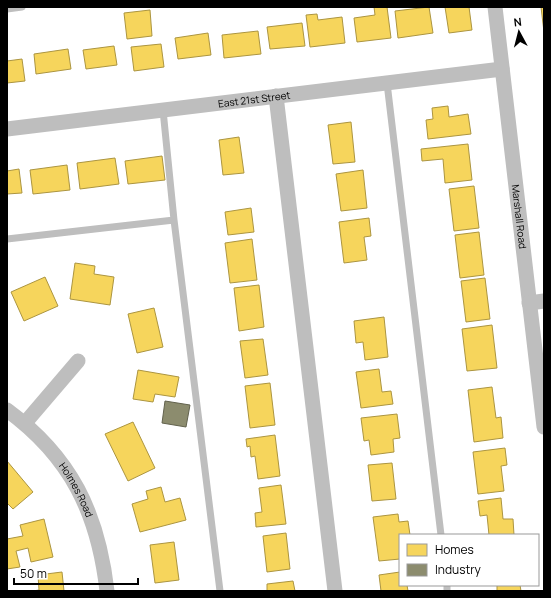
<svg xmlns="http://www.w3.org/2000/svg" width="551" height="598" viewBox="0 0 551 598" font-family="Manrope,sans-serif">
	<rect width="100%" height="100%" fill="#fff"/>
	<path fill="#f6d55c" stroke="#ac9540" d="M374 7H387L391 38 357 42 354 18 375 15Z
		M429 7 433 33 398 38 395 11Z
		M445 7H469L472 30 449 33Z
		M541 7H544V32Z
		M150 10 152 36 127 39 124 13Z
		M317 14 318 20 342 17 345 43 310 47 306 15Z
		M302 23 305 46 270 49 267 27Z
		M258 31 261 54 224 58 222 35Z
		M208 33 211 55 178 59 175 38Z
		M161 44 164 67 134 71 131 47Z
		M114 46 117 65 86 69 83 50Z
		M68 49 71 69 36 74 34 54Z
		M22 59 25 81 7 83V61Z
		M448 106 449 117 468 114 471 134 428 139 426 120 433 119 432 108Z
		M351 122 355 162 333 164 328 125Z
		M239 137 244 173 223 175 219 140Z
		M468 144 472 180 445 183 443 159 422 161 421 149Z
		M162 156 165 180 128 184 125 161Z
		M115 158 119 184 80 189 77 163Z
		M67 165 70 190 33 194 30 170Z
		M19 169 22 193 7 194V171Z
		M363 170 367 208 341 211 336 174Z
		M474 186 479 228 454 231 449 189Z
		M251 208 254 232 228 235 225 212Z
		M369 218 371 236 364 237 367 260 344 263 339 222Z
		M479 232 484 275 460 278 455 235Z
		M252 239 257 280 230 283 225 243Z
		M75 263 95 266 94 274 114 277 110 305 70 299Z
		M45 277 58 306 24 321 11 292Z
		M485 278 490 319 466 322 461 281Z
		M259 285 264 327 239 331 234 288Z
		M154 308 163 347 137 353 128 314Z
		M384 317 388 357 365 360 363 342 356 343 354 321Z
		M492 325 497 368 467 371 462 329Z
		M263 339 268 375 245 378 240 341Z
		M379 369 382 392 391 391 393 404 361 408 356 372Z
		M138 370 179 377 175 397 155 394 153 402 133 399Z
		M270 383 275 425 250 428 245 386Z
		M492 387 496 418 501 417 503 438 474 442 468 390Z
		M397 414 400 438 393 439 394 452 371 455 369 440 364 441 361 418Z
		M133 422 155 468 128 481 105 434Z
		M275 435 280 476 258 479 255 456 251 457 250 446 247 447 246 439Z
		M505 448 507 465 501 466 504 491 478 494 473 452Z
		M7 461 33 492 13 509 7 503Z
		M392 463 396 499 372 501 368 465Z
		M281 485 286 524 256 527 255 513 262 512 259 488Z
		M161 487 165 502 180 498 186 520 140 532 132 504 148 499 146 491Z
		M501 498 503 519H513L514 535H489L487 515 480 516 478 501Z
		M398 514 399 522 408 521 410 535H400V559L379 561 373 517Z
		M44 519 53 557 31 562 28 548 16 551 20 567 7 569V539L23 536 20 525Z
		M286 533 290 569 267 572 263 536Z
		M174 542 179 580 155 583 150 545Z
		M62 572 64 591H33L39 590 38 575Z
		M400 572V585H407L408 591H381L379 575Z
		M293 581 295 591H267V584Z
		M497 585H520L521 591H497Z"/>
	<path fill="#8c8c6e" stroke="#62624d" d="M165 401 190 405 186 427 162 423Z"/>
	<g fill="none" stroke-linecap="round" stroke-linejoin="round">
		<path stroke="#bebebe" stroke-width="7" d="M7 9 22 7
			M387 83 441 535
			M163 110 174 220 220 591
			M7 239 174 220
			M447 585V591"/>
		<g stroke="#bebebe" stroke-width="15">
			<path id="s1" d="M495 7 544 427"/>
			<path d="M276 96 335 591"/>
			<path id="s2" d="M7 129 502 69"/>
			<path d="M529 303 544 301"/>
			<path id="s3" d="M7 410C71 457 98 513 107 591"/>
			<path d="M25 423 78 361"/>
		</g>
	</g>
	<g text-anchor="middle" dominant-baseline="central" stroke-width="4" stroke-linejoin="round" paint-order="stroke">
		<g font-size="10" fill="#000" stroke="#fff">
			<text stroke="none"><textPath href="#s2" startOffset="249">East 21st Street</textPath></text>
			<text stroke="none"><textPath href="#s1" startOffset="211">Marshall Road</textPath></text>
			<text stroke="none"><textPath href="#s3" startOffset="107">Holmes Road</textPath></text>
		</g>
	</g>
	<rect width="551" height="598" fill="none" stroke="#000000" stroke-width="16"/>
	<rect x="399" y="534" width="140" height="52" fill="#ffffff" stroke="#999999"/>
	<rect x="407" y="544" width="20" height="12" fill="#f6d55c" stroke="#999999"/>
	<text x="435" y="554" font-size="12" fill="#000000">Homes</text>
	<rect x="407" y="564" width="20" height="12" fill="#8c8c6e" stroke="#999999"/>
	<text x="435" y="574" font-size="12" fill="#000000">Industry</text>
	<g transform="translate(519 32) rotate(353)" stroke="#ffffff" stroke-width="3" paint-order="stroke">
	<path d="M0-3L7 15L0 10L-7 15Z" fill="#000000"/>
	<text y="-6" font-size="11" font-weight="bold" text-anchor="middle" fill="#000000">N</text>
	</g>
	<path d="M14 578v6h124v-6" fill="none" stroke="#000000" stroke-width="2"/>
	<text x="20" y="578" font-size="12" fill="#000000" stroke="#ffffff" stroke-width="3" paint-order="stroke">50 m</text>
</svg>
